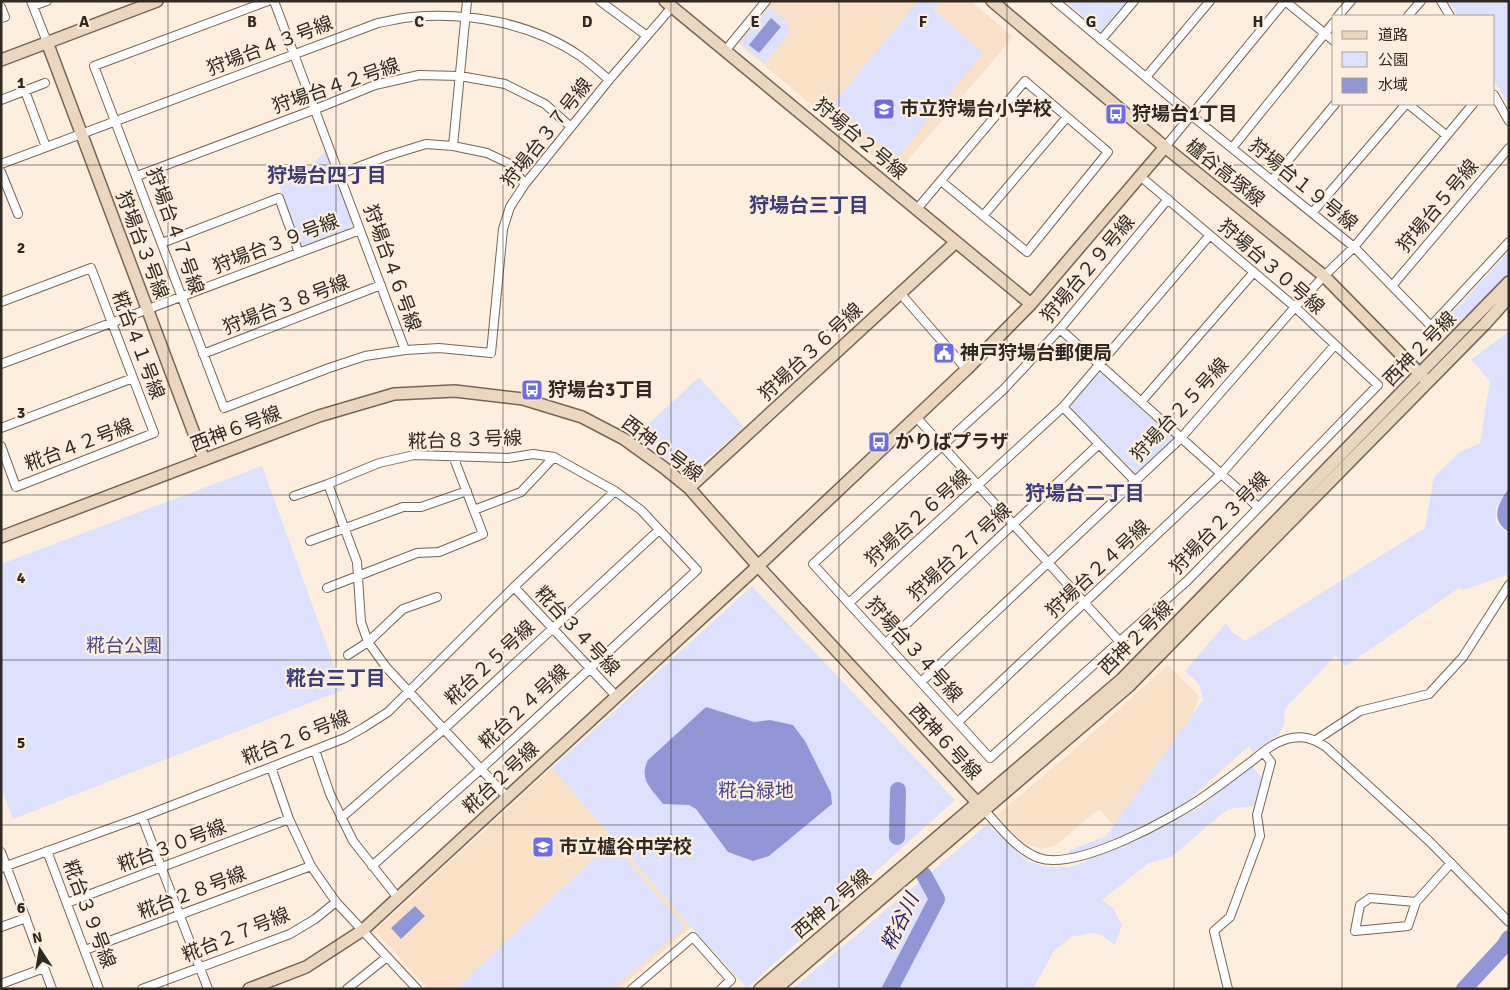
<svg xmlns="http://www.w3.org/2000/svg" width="1510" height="990" viewBox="0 0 1510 990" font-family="Signika,'Noto Sans JP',sans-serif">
	<rect width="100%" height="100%" fill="#feeede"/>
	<path fill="#fae0c7" d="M772 1H971L1013 37 895 175 738 43Z
		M1168 665 1199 696 1193 715 1114 825 1099 809 1056 845 1040 849 1021 841 997 815 1070 753Z
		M552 768 691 927 619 989H428L375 931Z"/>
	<path fill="#dde1fd" d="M918 1H941L934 10 983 53 897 158 832 105Z
		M1065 1H1132L1104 34Z
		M1449 1H1509V107L1494 80V16H1458Z
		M769 7 788 22 790 32 765 63 740 43Z
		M327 150 353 221 348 230 307 245 300 244 273 168 280 165 304 171Z
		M1509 251V276L1447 333 1440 326Z
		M1509 331V488L1496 507V523L1509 534V574L1461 591V588L1456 590 1346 666 1335 656 1285 709 1284 725 1278 735 1253 752 1249 746 1183 805 1121 836 1069 856 1068 851 1106 836 1203 700 1199 684 1185 671 1226 623 1232 632 1245 641 1425 528 1434 477 1460 452 1480 443 1490 381 1471 360Z
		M1098 374H1102L1171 436V441L1140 471 1135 472 1072 409 1071 403Z
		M699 377 744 427 688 475 635 437Z
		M262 466 343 690 13 819 1 788V564Z
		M752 586 955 800 747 988 691 927 552 768Z
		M1252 766 1262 778 1254 806 1228 809 1171 857 1149 863 1102 900 1113 908 1122 925 1115 945 1100 934 1092 933 1071 937 1054 951 1033 989H912L911 987 908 989H792L988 824 1027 861 1047 867H1071L1110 851 1152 832 1200 807Z
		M611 842 685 927 612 989H456Z"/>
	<path fill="#9196d7" d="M771 18 781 27 759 53 749 45Z
		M1509 488V532C1489 519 1498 504 1509 488Z
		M706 707 754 722 770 720 793 725 805 741 831 793 832 804 769 856 753 861 728 852 696 809 689 805 663 804C652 789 638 780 648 760Z
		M415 906 425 916 401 939 391 928Z"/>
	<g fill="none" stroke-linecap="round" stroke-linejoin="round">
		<path stroke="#9196d7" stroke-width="16" d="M897 837 898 790
			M890 989 937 899 924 875
			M1464 989 1504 946 1509 938"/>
		<g stroke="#776554" stroke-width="10">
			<path id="street" d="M31 1 47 42
				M268 1 94 66 224 408 329 368 365 356 405 350 439 348 491 353 503 229 510 207 525 184 609 80 672 7
				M274 1 405 350
				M600 1 647 36
				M1055 1 1191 115 1354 247 1431 326 1509 242
				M1285 1 1334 41
				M1441 1 1450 16
				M33 6 47 1
				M1 7 5 17 1 18
				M1338 16 1351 1
				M1408 16 1421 1
				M1101 40 1134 1
				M725 51 766 1
				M1146 77 1210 1
				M25 91 46 147
				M1494 95 1509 121
				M1 100 45 83
				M1408 104 1446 135
				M453 146 467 1
				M1165 147 1285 1
				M1232 148 1334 22
				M1 164 378 23C389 21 401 18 412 17 469 12 532 23 580 56 590 63 600 72 609 80
				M1 172 18 214
				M340 174 387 156 426 144 453 146 487 153 508 163 525 184
				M137 176 316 109 375 85 419 75 460 76 505 84 545 104 571 127
				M1140 176 1295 307 1378 385 1188 580 990 758 813 564 1003 390 1060 329 1168 199
				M1272 180 1335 104
				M917 209 1025 81 1108 152 1027 252 941 181
				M1312 213 1406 104
				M983 216 1067 117
				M162 243 279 198 299 253
				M1392 286 1509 148
				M900 293 967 370
				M1 302 91 268 154 433 16 487 1 446
				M1060 329 1258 507
				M203 354 381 285
				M1 364 360 230
				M1141 402 1254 272
				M1063 407 1136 482
				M917 418 1120 642
				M1 428 133 378
				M294 496 328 484
				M474 510 521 492 554 457
				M310 541 403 507H421L467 491
				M514 587 616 696
				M327 588 417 553 439 552 483 534 453 456
				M849 603 1063 407 1210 235
				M886 643 1099 444
				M348 655 368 642 403 609 437 597
				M921 682 1181 438 1295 307 1324 276 1354 247 1473 104
				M958 722 1221 474 1335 345
				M1316 740 1360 711 1429 694 1463 657 1509 585
				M315 750 330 794 353 841 398 898
				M271 767 289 819 311 866 336 902 417 989
				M985 811C1001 828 1017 850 1039 858 1077 871 1174 818 1206 795 1222 784 1237 772 1252 761 1263 752 1273 743 1287 739 1302 735 1313 738 1326 747L1429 841 1509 922
				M142 817 208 989
				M341 818 444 729 659 530
				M47 851 99 989
				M1 852 52 989
				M372 866 481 769 697 570 641 510 615 491 554 457 533 454 508 458 414 455 379 463 328 484 357 562 361 622 368 642 386 667 507 797
				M1 868 142 817 279 764 345 738 363 728 388 712 514 587 615 491
				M1416 902 1370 898 1360 905 1355 931 1408 926 1416 902 1451 863
				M67 903 289 819
				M1 927 26 918
				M85 950 311 866
				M1 984 44 968
				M142 989 290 934 315 919 336 902
				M347 989 387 957
				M632 989 693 937 731 980 721 989
				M1228 989 1214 931 1230 917 1260 836 1257 815 1271 762 1263 752"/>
		</g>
		<g stroke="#776554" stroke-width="14">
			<path id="secondary" d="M665 1 1031 304
				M992 1 1165 147 1324 276 1425 379
				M47 42 204 460
				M1 60 157 1
				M689 488 956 242
				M1 537 319 416 394 394 455 391 523 399 582 417 624 439 663 467 689 488 758 566 985 811
				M249 989 306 967 363 930 758 566 968 368 1031 304 1165 147
				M760 989 1122 679 1509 282
				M776 989 1129 686 1485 324 1509 297"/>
		</g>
		<use href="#street" stroke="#fff" stroke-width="8"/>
		<use href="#secondary" stroke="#ecd7be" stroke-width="11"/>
	</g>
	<path fill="none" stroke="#302821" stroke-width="1" stroke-opacity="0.55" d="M168 1V989M336 1V989M503 1V989M671 1V989M839 1V989M1007 1V989M1174 1V989M1342 1V16M1342 104V989M1 165H1509M1 330H1509M1 495H1509M1 660H1509M1 825H1509"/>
	<defs>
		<g id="school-square" transform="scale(1.125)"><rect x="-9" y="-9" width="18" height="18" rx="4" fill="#6d6be5" stroke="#feeede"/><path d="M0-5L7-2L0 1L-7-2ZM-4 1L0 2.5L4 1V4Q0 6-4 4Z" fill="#fff"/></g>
		<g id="bus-square" transform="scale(1.125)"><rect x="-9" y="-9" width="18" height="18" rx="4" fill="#6d6be5" stroke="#feeede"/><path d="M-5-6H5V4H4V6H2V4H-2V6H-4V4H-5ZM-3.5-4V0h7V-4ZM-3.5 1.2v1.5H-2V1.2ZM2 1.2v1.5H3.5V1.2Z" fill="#fff"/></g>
		<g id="civic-square" transform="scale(1.125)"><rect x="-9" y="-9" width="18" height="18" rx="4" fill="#6d6be5" stroke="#feeede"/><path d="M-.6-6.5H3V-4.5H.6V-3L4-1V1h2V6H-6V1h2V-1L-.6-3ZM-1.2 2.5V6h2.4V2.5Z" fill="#fff"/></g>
	</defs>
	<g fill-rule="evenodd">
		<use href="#school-square" x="884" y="109"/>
		<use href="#bus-square" x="1116" y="114"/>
		<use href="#civic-square" x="944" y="353"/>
		<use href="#bus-square" x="532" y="390"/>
		<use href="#bus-square" x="879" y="442"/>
		<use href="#school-square" x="543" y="847"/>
	</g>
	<g text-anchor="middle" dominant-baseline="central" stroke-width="4.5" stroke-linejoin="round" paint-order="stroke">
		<g font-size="19" fill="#302821" stroke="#feeede">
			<text transform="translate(270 46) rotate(-21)">狩場台４３号線</text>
			<text transform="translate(336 86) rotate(-19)">狩場台４２号線</text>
			<text transform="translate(547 133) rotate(-52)">狩場台３７号線</text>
			<text transform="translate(860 139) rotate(40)">狩場台２号線</text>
			<text transform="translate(1225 173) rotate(39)">櫨谷高塚線</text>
			<text transform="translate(1303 185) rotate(39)">狩場台１９号線</text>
			<text transform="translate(1438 206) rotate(-50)">狩場台５号線</text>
			<text transform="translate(175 231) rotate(70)">狩場台４７号線</text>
			<text transform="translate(276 244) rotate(-21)">狩場台３９号線</text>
			<text transform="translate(142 245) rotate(69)">狩場台３号線</text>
			<text transform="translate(1271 267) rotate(41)">狩場台３０号線</text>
			<text transform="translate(392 268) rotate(70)">狩場台４６号線</text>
			<text transform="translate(1088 269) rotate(-50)">狩場台２９号線</text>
			<text transform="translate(286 305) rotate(-21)">狩場台３８号線</text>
			<text transform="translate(138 345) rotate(69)">糀台４１号線</text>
			<text transform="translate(1420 349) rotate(-46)">西神２号線</text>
			<text transform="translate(811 352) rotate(-43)">狩場台３６号線</text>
			<text transform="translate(1180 410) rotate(-47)">狩場台２５号線</text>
			<text transform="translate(236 429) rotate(-21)">西神６号線</text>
			<text transform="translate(465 440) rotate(-2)">糀台８３号線</text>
			<text transform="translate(79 445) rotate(-21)">糀台４２号線</text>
			<text transform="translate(662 449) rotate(37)">西神６号線</text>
			<text transform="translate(918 518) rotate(-42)">狩場台２６号線</text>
			<text transform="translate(1220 523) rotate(-46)">狩場台２３号線</text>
			<text transform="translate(960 552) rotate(-43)">狩場台２７号線</text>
			<text transform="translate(1098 569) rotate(-43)">狩場台２４号線</text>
			<text transform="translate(577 631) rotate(47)">糀台３４号線</text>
			<text transform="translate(1136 638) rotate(-45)">西神２号線</text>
			<text transform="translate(914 650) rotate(48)">狩場台３４号線</text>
			<text transform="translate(490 663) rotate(-43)">糀台２５号線</text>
			<text transform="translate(524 707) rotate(-43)">糀台２４号線</text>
			<text transform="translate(296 738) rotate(-22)">糀台２６号線</text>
			<text transform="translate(945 742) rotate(47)">西神６号線</text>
			<text transform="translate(501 778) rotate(-43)">糀台２号線</text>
			<text transform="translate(172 846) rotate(-21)">糀台３０号線</text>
			<text transform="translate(192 893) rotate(-21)">糀台２８号線</text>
			<text transform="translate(832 904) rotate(-40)">西神２号線</text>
			<text transform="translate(89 914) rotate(69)">糀台３９号線</text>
			<text transform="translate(236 935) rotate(-22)">糀台２７号線</text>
		</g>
		<g font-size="19" font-weight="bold" fill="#302821" stroke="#feeede" text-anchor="start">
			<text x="900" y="109">市立狩場台小学校</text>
			<text x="1132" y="114">狩場台1丁目</text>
			<text x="960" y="353">神戸狩場台郵便局</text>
			<text x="548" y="390">狩場台3丁目</text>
			<text x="895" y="442">かりばプラザ</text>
			<text x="559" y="847">市立櫨谷中学校</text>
		</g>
		<g font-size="19" fill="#454593" stroke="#feeede">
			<text x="124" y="646">糀台公園</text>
			<text x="756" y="791">糀台緑地</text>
		</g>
		<g font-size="20" font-weight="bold" fill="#3b3c78" stroke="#feeede">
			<text x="327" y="175">狩場台四丁目</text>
			<text x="809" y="205">狩場台三丁目</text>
			<text x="1085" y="493">狩場台二丁目</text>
			<text x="336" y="678">糀台三丁目</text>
		</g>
		<g font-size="20" font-style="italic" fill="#29226e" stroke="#feeede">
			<text transform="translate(900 922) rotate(-64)">糀谷川</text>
		</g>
	</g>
	<g font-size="16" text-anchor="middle" font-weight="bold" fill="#302821" stroke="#feeede" stroke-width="4.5" stroke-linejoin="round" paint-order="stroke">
		<text x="84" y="27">A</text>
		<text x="252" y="27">B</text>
		<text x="419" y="27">C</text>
		<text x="587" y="27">D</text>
		<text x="755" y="27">E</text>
		<text x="923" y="27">F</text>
		<text x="1091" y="27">G</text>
		<text x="1258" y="27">H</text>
		<text x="21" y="88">1</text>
		<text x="21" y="253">2</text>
		<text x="21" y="418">3</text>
		<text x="21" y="583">4</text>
		<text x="21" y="748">5</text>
		<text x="21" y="913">6</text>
	</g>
	<rect width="1510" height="990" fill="none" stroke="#302821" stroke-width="5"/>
	<rect x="1332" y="15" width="162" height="90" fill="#feeede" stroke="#ac9f92"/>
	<rect x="1342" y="31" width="25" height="8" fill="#ecd7be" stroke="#ac9f92"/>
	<text x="1378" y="40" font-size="15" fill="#302821">道路</text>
	<rect x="1342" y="52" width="25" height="15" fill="#dde1fd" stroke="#ac9f92"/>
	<text x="1378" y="65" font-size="15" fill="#302821">公園</text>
	<rect x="1342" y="78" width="25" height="15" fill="#9196d7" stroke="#ac9f92"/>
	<text x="1378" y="90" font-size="15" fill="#302821">水域</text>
	<g transform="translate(40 950) rotate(348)" stroke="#feeede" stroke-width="4" paint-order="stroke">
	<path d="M0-4L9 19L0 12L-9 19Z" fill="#302821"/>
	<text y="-8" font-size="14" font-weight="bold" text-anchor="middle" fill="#302821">N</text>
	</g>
</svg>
